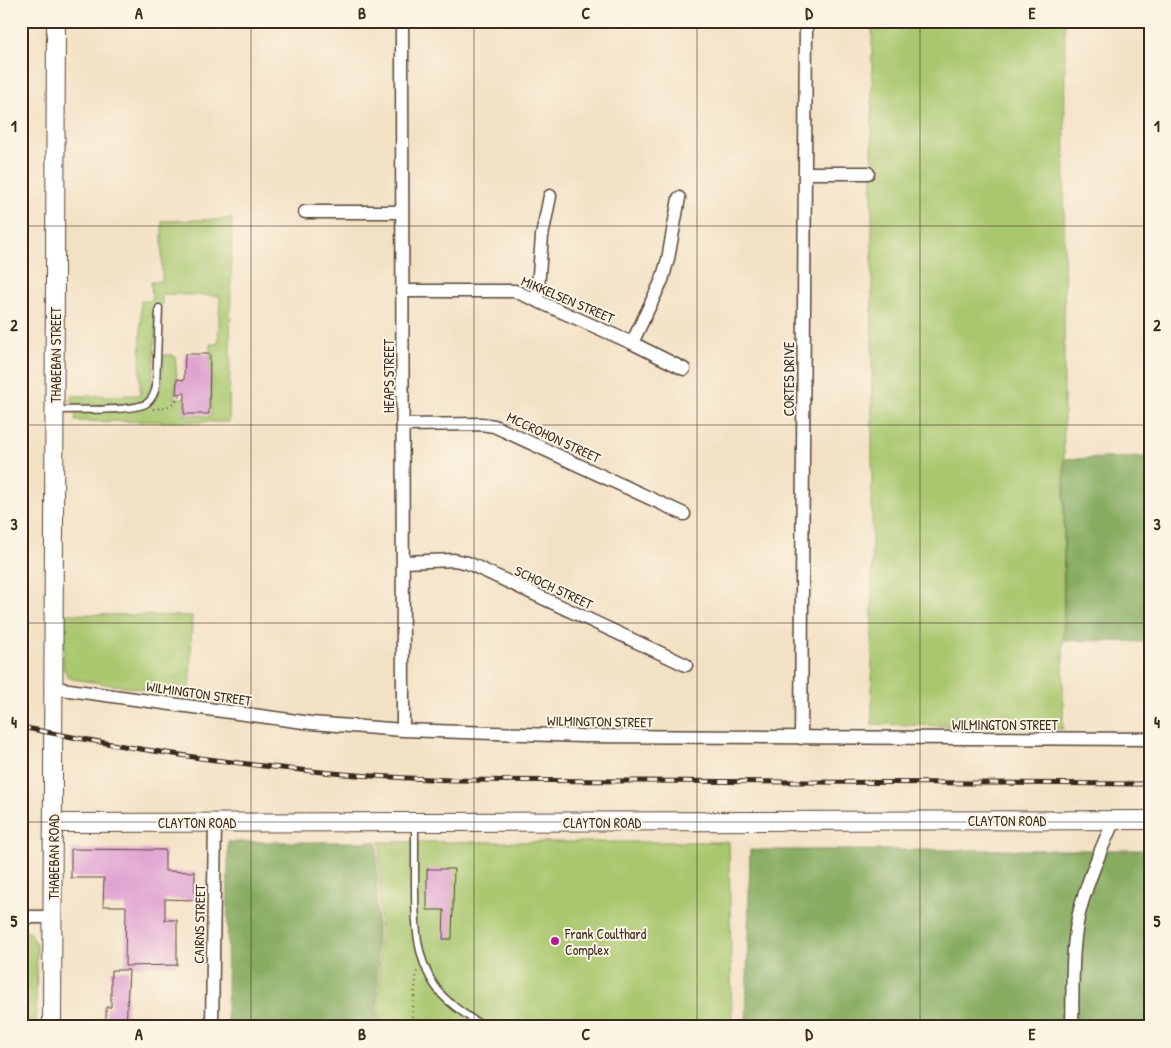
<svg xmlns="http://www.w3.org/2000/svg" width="1171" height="1048" viewBox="0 0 1171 1048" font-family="'Patrick Hand',sans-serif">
	<rect width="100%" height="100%" fill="#fcf5e5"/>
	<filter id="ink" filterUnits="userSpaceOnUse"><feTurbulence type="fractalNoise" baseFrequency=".02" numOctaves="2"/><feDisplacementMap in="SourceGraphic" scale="10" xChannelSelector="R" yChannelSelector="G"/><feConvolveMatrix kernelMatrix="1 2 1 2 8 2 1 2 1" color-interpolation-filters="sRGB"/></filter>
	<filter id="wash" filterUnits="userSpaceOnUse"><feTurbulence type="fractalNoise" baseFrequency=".0096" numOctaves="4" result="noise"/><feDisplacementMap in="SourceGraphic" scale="20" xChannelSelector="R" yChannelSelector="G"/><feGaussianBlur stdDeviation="1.12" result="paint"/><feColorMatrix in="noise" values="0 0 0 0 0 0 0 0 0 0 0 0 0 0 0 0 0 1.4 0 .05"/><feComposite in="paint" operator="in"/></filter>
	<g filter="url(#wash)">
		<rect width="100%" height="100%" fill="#f3e1c4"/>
		<path fill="#a9c76e" stroke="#727846" d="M872 21H1065L1063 729 872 724Z
			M232 219 229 422 75 421 76 412 139 411 149 405 158 394 162 384 164 355H173L175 357 177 379 175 398H185L184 415 211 416 210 344H218L220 296 162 294V305L157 306 152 389C150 394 148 399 143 401 129 409 87 404 71 403V396L140 395 141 301H152L151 282 162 281V221Z
			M64 614 192 616 190 696 72 679 68 676 63 668Z
			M380 842H729L732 1027H379Z
			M21 932H29L37 945 36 1027H21Z
			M817 1022 1033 1027H746Z"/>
		<path fill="#86ac61" stroke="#606b40" d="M1150 457V642L1064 640 1065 459Z
			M228 842H377V1027H227Z
			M750 850H1150V1027H1033L818 1022 817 1027H746Z"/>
		<g id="blocks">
			<path fill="#de9bd0" d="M185 354H210L209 414H184L185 393 176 394 177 379 184 380Z
				M71 849 165 850V871L195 872V900L165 899V920H177V965L125 966 126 906H103L104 878H71Z
				M427 869H454L452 939H443L444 910H427Z
				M111 970H129L126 1027H106V1007H111Z"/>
		</g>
	</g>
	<g filter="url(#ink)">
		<use href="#blocks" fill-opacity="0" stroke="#574537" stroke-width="1"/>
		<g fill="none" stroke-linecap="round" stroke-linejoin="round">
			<g stroke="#574537" stroke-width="9">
				<path id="lane" d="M56 410C74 409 135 412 147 403 152 399 155 392 156 386L159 308
					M415 823C415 843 415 862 415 881 415 920 414 963 442 995 454 1008 470 1018 485 1027"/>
			</g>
			<g stroke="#574537" stroke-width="15">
				<path id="street" d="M402 21 403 730
					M805 173H868
					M305 212H401
					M402 291H515L632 343 684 369
					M537 300 542 236 550 196
					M632 343 662 280 668 259 679 198
					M403 425 481 424 494 426 684 514
					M403 562 454 560 468 563 686 665
					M54 688 311 723 403 730 581 736 1150 739
					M801 738 806 21
					M21 917H53
					M212 1027 215 822
					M1072 1027C1073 991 1071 953 1078 918 1085 886 1100 851 1114 820"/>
			</g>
			<g stroke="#574537" stroke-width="20">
				<path id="secondary" d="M53 823 1150 820
					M52 1027 56 21"/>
			</g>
			<path stroke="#574537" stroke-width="2" stroke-dasharray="1 4" stroke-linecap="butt" d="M153 409C165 409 175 405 180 393
				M411 1027 417 969"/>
			<use href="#lane" stroke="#fff" stroke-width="6"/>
			<use href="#street" stroke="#fff" stroke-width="12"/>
			<use href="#secondary" stroke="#fff" stroke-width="18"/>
			<g stroke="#3b2a1e" stroke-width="5">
				<path id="rail" d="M21 727C128 749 236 765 344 774 379 777 415 778 450 780L1150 784"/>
			</g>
			<use href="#rail" stroke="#fcf5e5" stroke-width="3" stroke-dasharray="9" stroke-linecap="butt"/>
		</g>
	</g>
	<path fill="none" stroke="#3b2a1e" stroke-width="1" stroke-opacity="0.55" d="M251 21V1027M474 21V1027M697 21V1027M920 21V1027M21 226H1150M21 425H1150M21 623H1150M21 822H1150"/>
	<circle fill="#b5179e" stroke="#fcf5e5" stroke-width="2" cx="555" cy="941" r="5"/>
	<g text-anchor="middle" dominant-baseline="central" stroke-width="4" stroke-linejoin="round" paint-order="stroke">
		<g font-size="14" fill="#3b2a1e" stroke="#fcf5e5">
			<text transform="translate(568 299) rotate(23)">MIKKELSEN STREET</text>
			<text transform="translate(55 355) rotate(-90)">THABEBAN STREET</text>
			<text transform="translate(388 376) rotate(-90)">HEAPS STREET</text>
			<text transform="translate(788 379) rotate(-90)">CORTES DRIVE</text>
			<text transform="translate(554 437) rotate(25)">MCCROHON STREET</text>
			<text transform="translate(554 587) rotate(25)">SCHOCH STREET</text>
			<text transform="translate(199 693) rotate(8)">WILMINGTON STREET</text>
			<text transform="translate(600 721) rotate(1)">WILMINGTON STREET</text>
			<text x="1005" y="724">WILMINGTON STREET</text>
			<text x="1007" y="820">CLAYTON ROAD</text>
			<text x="197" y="822">CLAYTON ROAD</text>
			<text x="602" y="822">CLAYTON ROAD</text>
			<text transform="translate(53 857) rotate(-90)">THABEBAN ROAD</text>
			<text transform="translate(199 924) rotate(-89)">CAIRNS STREET</text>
		</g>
		<g font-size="14" fill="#3b2a1e" stroke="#fcf5e5" text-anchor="start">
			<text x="565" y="933">Frank Coulthard<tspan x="565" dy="16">Complex</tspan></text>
		</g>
	</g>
	<rect width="1171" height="1048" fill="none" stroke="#fcf5e5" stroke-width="55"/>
	<rect x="28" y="28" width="1116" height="992" fill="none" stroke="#3b2a1e" stroke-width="2"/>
	<g font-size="16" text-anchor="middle" font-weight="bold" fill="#3b2a1e">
		<text x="139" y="19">A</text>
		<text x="362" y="19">B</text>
		<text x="586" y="19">C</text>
		<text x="809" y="19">D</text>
		<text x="1032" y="19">E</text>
		<text x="14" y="132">1</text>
		<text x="1157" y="132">1</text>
		<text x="14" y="331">2</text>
		<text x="1157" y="331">2</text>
		<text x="14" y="530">3</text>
		<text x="1157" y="530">3</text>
		<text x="14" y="728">4</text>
		<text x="1157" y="728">4</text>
		<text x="14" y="927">5</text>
		<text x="1157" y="927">5</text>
		<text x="139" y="1040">A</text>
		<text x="362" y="1040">B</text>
		<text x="586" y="1040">C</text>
		<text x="809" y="1040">D</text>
		<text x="1032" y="1040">E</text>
	</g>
</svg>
